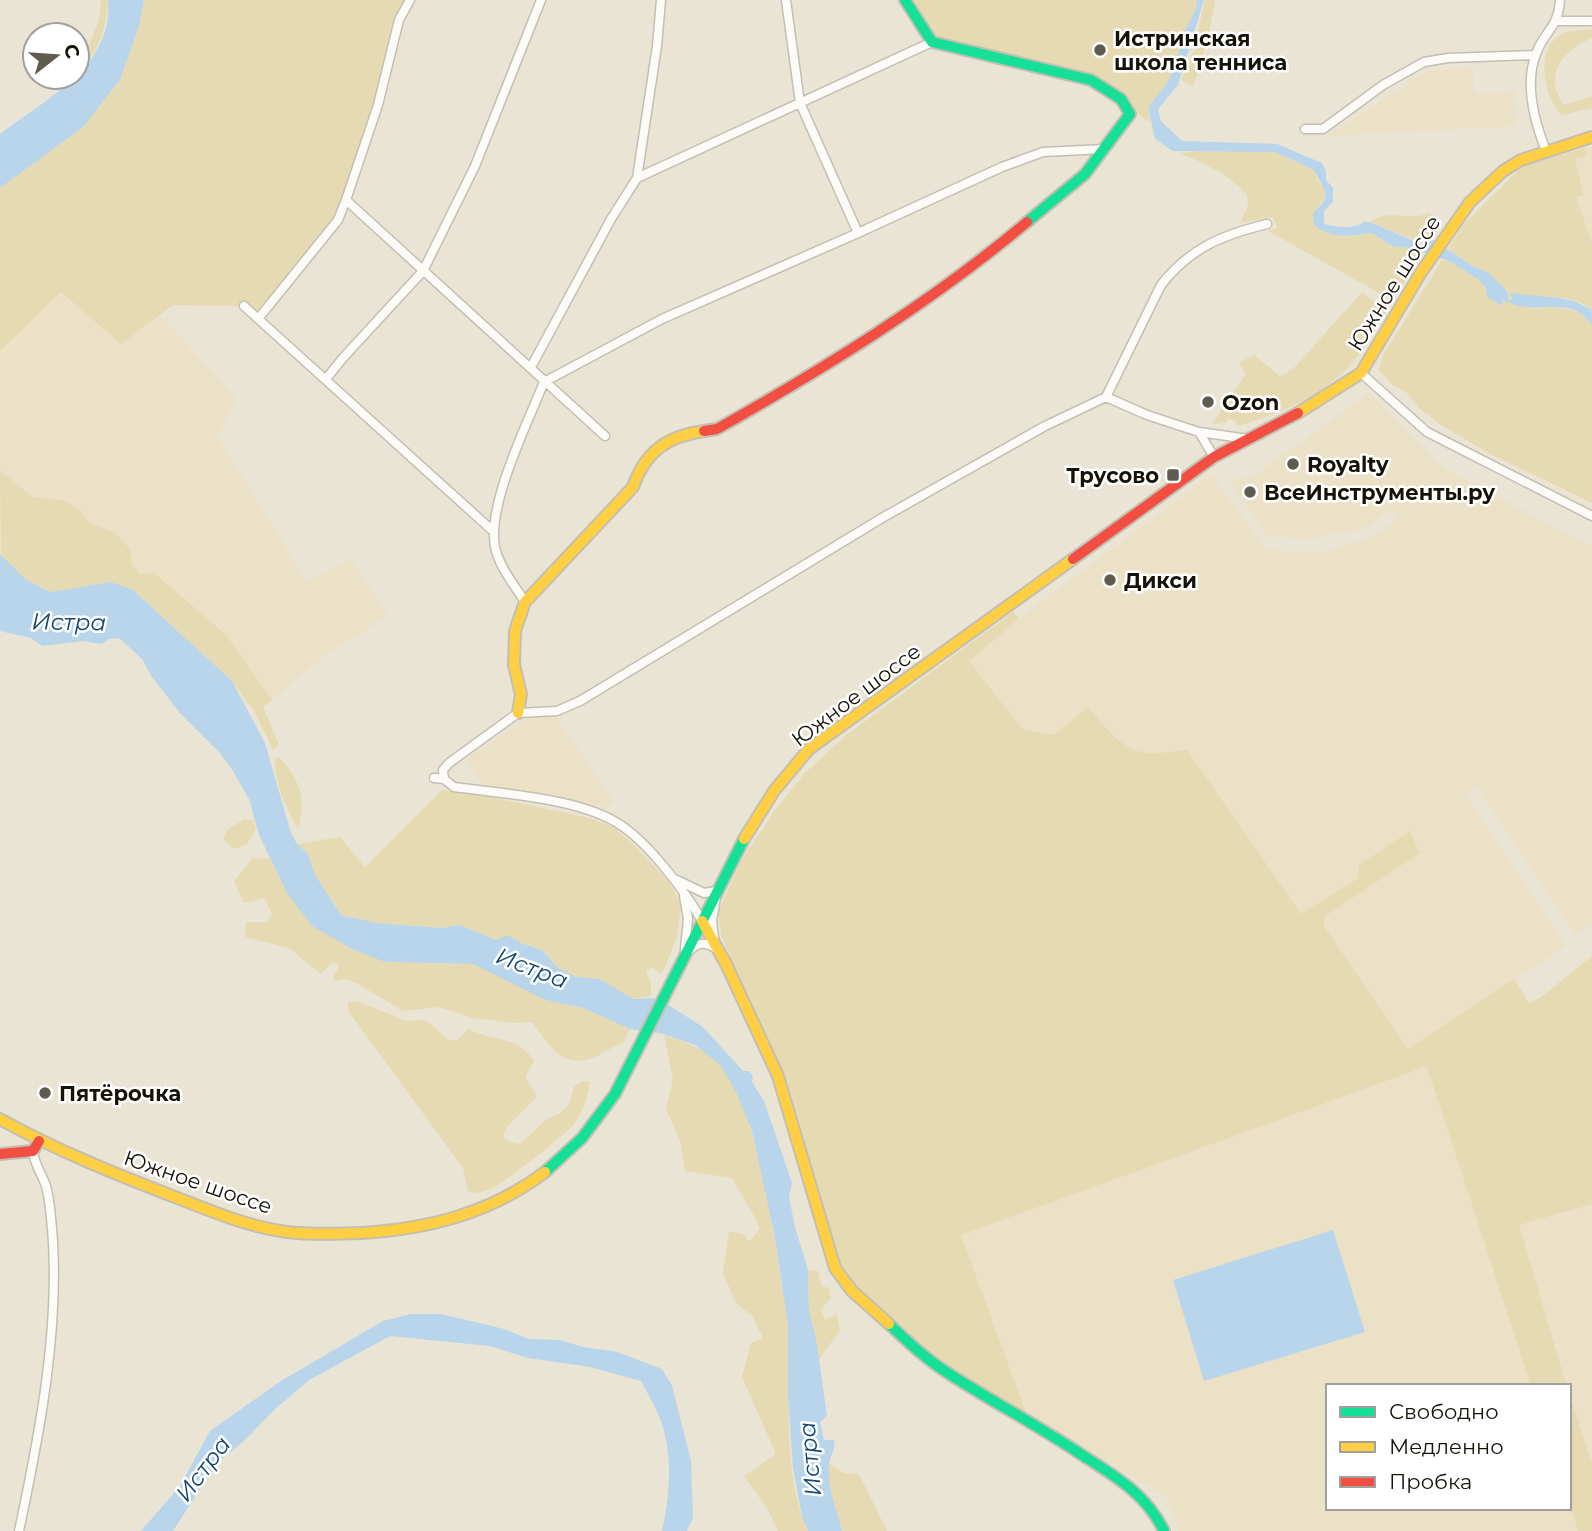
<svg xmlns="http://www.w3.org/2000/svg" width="1592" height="1531" viewBox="0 0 1592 1531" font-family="Montserrat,sans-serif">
	<rect width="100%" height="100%" fill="#e9e4d3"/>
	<path fill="#eae1c6" d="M1473 68 1474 94 1515 92 1516 126 1327 136 1428 71Z
		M1592 147V244L1576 197 1575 159 1586 156 1585 148Z
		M61 292 121 344 161 316 236 398 218 437 307 582 352 559 388 616 321 658 272 700 226 635 139 574 132 564 131 550 114 532 91 524 77 507 63 500 33 497 0 471V351Z
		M1369 393 1444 469 1592 546V924L1575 935 1477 786 1466 796 1566 946 1408 1050 1323 925 1324 916 1420 853 1410 831 1359 865 1357 879 1301 915 1187 750 1156 755 1127 748 1088 708 1054 735 1022 730 969 661 1038 604 1211 475 1267 550 1325 553 1370 538 1397 520 1392 508 1366 528 1307 539 1266 535 1230 482 1257 474Z
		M555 715 614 802 606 808 487 787 470 768 467 759 525 720 532 717Z
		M1427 1065 1531 1386H1328V1508H1569V1503L1578 1531H1178L1167 1497 1026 1413 961 1235Z
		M1592 1204V1464L1519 1225Z"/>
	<path fill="#e6dab3" d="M101 0H108C106 32 99 50 77 75L99 20Z
		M144 0H405L396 19 375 100 335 218 258 314 244 306 173 305 121 344 61 292 0 351V188L83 127 120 80 139 26Z
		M909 0H1196L1197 5C1186 30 1180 62 1166 85 1161 93 1154 100 1148 107L1150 122C1130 113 1127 95 1108 85L932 37Z
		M1205 0H1215L1208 37 1193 87 1181 80 1194 49Z
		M1592 29V38C1563 50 1542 76 1564 105L1592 96V108L1561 115C1543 96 1534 46 1564 33 1572 30 1584 30 1592 29Z
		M1585 148 1587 156 1575 159 1583 195 1576 197 1592 244V310C1570 291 1536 300 1509 293L1513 300 1509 301 1489 273 1471 265 1448 249 1464 224 1523 166Z
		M1209 150 1275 152 1314 170 1318 181 1325 189V199L1317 207 1314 225C1332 240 1350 236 1372 233L1392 246 1409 248 1424 254 1394 297 1390 299 1268 231 1277 228 1273 217 1240 223 1248 206 1247 195C1228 174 1205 163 1179 153Z
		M1429 213 1437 218 1440 227 1427 245 1370 222C1388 208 1410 222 1429 213Z
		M1442 260C1457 262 1477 277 1487 288 1492 295 1495 301 1502 306V299L1538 309 1554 307 1579 311 1592 325V503L1490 454 1441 425 1419 408 1406 392 1394 386 1379 370 1381 359Z
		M1362 292 1387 312C1377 327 1368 343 1357 357 1329 394 1280 414 1237 426L1235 420 1228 419 1226 423 1212 424 1246 374 1239 363 1254 355 1281 377 1296 366Z
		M0 471 33 497 63 500 77 507 91 524 114 532 131 550 132 564 139 574 153 572 226 635 272 700 263 707 279 745 273 750 255 713 232 681 133 590 50 592 25 579 1 556Z
		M1013 612 1019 619 969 661 1022 729 1054 735 1088 707C1125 749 1128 759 1187 750L1301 914 1357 879 1359 865 1410 831 1420 853 1325 916 1323 925 1408 1049 1514 979 1529 1003 1540 998 1592 956V1204L1519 1225 1567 1386H1531L1427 1066 961 1235 1026 1413 940 1363 865 1301 839 1261 788 1083 742 987 721 935 718 911 742 860 773 813 804 774 845 736Z
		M275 758H280C300 780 307 800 298 829 286 808 274 782 275 758Z
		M442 790 490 797 589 818 613 827 631 842 670 883 681 904 677 937 662 974 651 967 646 971 651 984V996L633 999 600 979 576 977 557 967 542 950 521 943 507 936 496 940 459 925 442 928 377 923 341 915 315 875 308 854 297 844 340 837 365 867Z
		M244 819 253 820 256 829 246 845 234 849 223 839 227 830Z
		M269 857 287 893 385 962 473 964 545 1000 583 1008 630 1029 622 1044C612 1046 606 1052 597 1056 563 1072 550 1045 532 1022L514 1023 473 1018 439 1007 403 1011 358 984 345 979 335 981 333 978 339 966 336 963H331L321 974 289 948 245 937 246 922H267L272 915 265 898 244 903 234 881 253 858 266 859Z
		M357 1001 407 1021 426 1020 448 1039 457 1041 468 1029C493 1042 518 1035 534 1061L525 1077 537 1097 507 1127 503 1136 509 1142 520 1144 547 1119 559 1114 569 1105 574 1087 582 1081 590 1082C588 1096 583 1111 575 1123 565 1135 509 1179 494 1187 486 1191 476 1194 468 1192L463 1168 349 1012 348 1003Z
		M664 1035C686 1042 704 1049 720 1065 755 1102 771 1217 779 1268 782 1287 787 1306 788 1326 792 1392 780 1468 808 1531H778L768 1510 744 1476 776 1454 742 1377 751 1343 763 1338 752 1316 736 1303 723 1273 729 1231 744 1234 749 1242 760 1229 753 1214 732 1178 685 1171 681 1143 666 1109 673 1079Z
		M808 1270 818 1271 821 1286 829 1288 831 1298 821 1309 825 1320 837 1314 840 1330 818 1361 809 1310Z
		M1569 1392 1592 1464V1531H1578L1569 1503Z
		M828 1463 844 1473 859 1474 887 1531H842L830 1492Z"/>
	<path fill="#b9d5ec" d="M108 0H144L139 26 120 80 83 127 0 188V134C39 104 93 77 106 28 109 19 108 9 108 0Z
		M1196 0H1204L1178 85 1158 109 1161 121 1182 141 1277 144 1322 163 1326 171V180L1333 188V202L1324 211V224C1339 227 1352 230 1364 222H1370L1423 245 1432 239 1471 265 1489 273 1507 291 1509 301 1513 299 1509 293 1559 298 1574 301 1592 310V325C1588 321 1584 316 1580 313 1563 300 1527 316 1502 299L1503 306 1487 297 1486 288 1478 279 1449 261 1409 248 1392 246 1372 233C1350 236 1332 240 1314 225L1313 214C1316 209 1323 204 1325 199 1328 190 1317 178 1314 170L1275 152 1173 151 1155 139 1148 107 1166 85 1172 73 1186 29 1197 6Z
		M0 554 25 579 50 592 111 582 133 590 232 681 265 743 291 833 297 844 308 854 315 875 341 915 377 923 442 928 459 925 496 940 507 935 521 943 542 950 557 967 576 977 600 979 633 999 653 998 670 1006 703 1027 743 1071H749L753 1076 752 1082 764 1101 792 1183 789 1197 795 1227 808 1270 809 1310 817 1344 827 1416 820 1422 824 1440H834C836 1451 829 1456 829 1466 827 1488 837 1510 842 1531H808L802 1517 793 1468 788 1395V1324L774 1233 752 1131 737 1094 721 1066 695 1045 660 1033 630 1029 583 1008 545 1000 473 964 385 962 352 949 312 926 287 893 259 835 249 799 233 771 219 752 180 713 152 677 142 659 119 638 109 639 102 644 83 641 42 646 31 638 0 631Z
		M1333 1230 1365 1332 1204 1381 1173 1280Z
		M411 1314H441L504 1329 529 1339 560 1340 583 1347 617 1352 662 1369 672 1386 691 1461 693 1518 687 1531H662C670 1497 673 1454 661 1421 656 1408 648 1394 641 1381L590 1367 528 1358 490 1346 390 1336 309 1380 273 1411 246 1439 216 1464 173 1531H141L180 1486 210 1431 281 1381 383 1321Z"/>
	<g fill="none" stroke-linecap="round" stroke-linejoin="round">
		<g stroke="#c3bfb3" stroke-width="11">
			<path id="street" d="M410 0 399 20 378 105 346 200 605 436
				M786 0 800 103 858 233
				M1557 21H1592
				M1305 129H1323L1383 85 1424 62 1448 58 1535 55
				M1546 151C1535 123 1524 84 1536 54 1544 31 1558 29 1560 0
				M637 178 932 42
				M244 306 494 532
				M258 319 338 220 346 200
				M531 367 611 219 637 178 657 46 661 0
				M1361 373 1427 432 1592 516
				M326 379 342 359 423 271 475 166 541 0
				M1106 397 1147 415 1199 432 1214 457
				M1199 432 1248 439
				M525 602C515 586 501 569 496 551 484 510 528 422 544 382L662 319 858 233 1002 167 1043 152 1105 149
				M434 778 444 779 454 787C503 794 582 798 622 826 649 844 686 892 702 921
				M444 779 443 770 449 763 518 713 557 711 580 701 882 518 1045 426 1106 397 1161 285C1190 248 1222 235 1267 224
				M677 880 704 893 717 891 712 921 714 938
				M684 896 688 919 685 949
				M689 951C698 942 705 942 715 948
				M19 1531C40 1432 62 1319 51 1218 50 1207 49 1196 46 1186 42 1174 34 1164 33 1151"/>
		</g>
		<g stroke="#c3bfb3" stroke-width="14">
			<path id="fast" d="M905 0 932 42 1091 80 1121 99 1130 114 1085 174 1027 222
				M545 1172 582 1138 615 1094 744 839
				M889 1324C908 1342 928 1361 951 1375 993 1402 1037 1425 1079 1453 1113 1475 1146 1493 1164 1531"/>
		</g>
		<g stroke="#c3bfb3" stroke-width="14">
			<path id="slow" d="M1298 413 1361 373 1420 274 1470 202 1503 171 1521 160 1592 137
				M518 713 521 694 514 665 515 631 525 602 633 487C645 452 667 436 704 431
				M744 839 774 791 809 749 1073 559
				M702 921 726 964 778 1076 835 1268 852 1291 889 1324
				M0 1119C56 1150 115 1174 175 1197 211 1211 248 1227 287 1232 311 1235 337 1234 361 1233 429 1229 491 1213 545 1172"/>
		</g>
		<g stroke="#c3bfb3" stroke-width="14">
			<path id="jam" d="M704 431 717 429C825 368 932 302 1027 222
				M1073 559 1214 457 1298 413
				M0 1154 33 1151 39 1141"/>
		</g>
		<use href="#street" stroke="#fcfbf8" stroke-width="8"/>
		<use href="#fast" stroke="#16e098" stroke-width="10"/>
		<use href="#slow" stroke="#ffcf43" stroke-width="10"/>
		<use href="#jam" stroke="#f24e42" stroke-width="10"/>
	</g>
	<g fill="#5f5c4f" stroke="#fff" stroke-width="2.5">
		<circle cx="1100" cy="50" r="7"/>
		<circle cx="1208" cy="402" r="7"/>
		<circle cx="1293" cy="464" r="7"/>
		<rect x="1166" y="468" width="14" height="14" rx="3.5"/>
		<circle cx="1250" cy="492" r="7"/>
		<circle cx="1110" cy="580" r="7"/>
		<circle cx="45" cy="1093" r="7"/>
	</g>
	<g text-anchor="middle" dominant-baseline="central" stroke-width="5" stroke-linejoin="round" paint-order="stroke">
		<g font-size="21" font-weight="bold" fill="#151208" stroke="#fff" text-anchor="start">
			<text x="1114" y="38">Истринская<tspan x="1114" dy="24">школа тенниса</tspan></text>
			<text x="1222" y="402">Ozon</text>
			<text x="1307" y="464">Royalty</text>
			<text x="1159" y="475" text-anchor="end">Трусово</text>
			<text x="1264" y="492">ВсеИнструменты.ру</text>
			<text x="1124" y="580">Дикси</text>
			<text x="59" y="1093">Пятёрочка</text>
		</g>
		<g font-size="21" fill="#151208" stroke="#fff">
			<text transform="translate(1394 283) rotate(-58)">Южное шоссе</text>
			<text transform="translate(856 695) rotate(-37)">Южное шоссе</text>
			<text transform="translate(198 1182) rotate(19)">Южное шоссе</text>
		</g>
		<g font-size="23" font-style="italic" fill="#144671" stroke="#fff">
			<text transform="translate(69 622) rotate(1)">Истра</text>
			<text transform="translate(532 968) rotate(21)">Истра</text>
			<text transform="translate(810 1459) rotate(-95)">Истра</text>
			<text transform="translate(203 1469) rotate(-53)">Истра</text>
		</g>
	</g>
	<rect x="1326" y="1384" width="245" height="126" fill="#ffffff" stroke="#a1a09c" stroke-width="2"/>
	<rect x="1340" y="1407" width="35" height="10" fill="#16e098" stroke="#a1a09c" stroke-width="2"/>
	<text x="1389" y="1419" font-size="21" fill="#151208">Свободно</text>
	<rect x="1340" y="1442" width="35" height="10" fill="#ffcf43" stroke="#a1a09c" stroke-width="2"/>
	<text x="1389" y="1454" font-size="21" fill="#151208">Медленно</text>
	<rect x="1340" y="1477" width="35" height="10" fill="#f24e42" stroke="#a1a09c" stroke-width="2"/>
	<text x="1389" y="1489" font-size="21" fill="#151208">Пробка</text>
	<g transform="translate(56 56) rotate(73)"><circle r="33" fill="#ffffff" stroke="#a1a09c" stroke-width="2"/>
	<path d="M0-5L12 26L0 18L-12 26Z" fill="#5f5c4f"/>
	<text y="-10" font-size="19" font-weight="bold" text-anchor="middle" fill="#151208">С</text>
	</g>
</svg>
